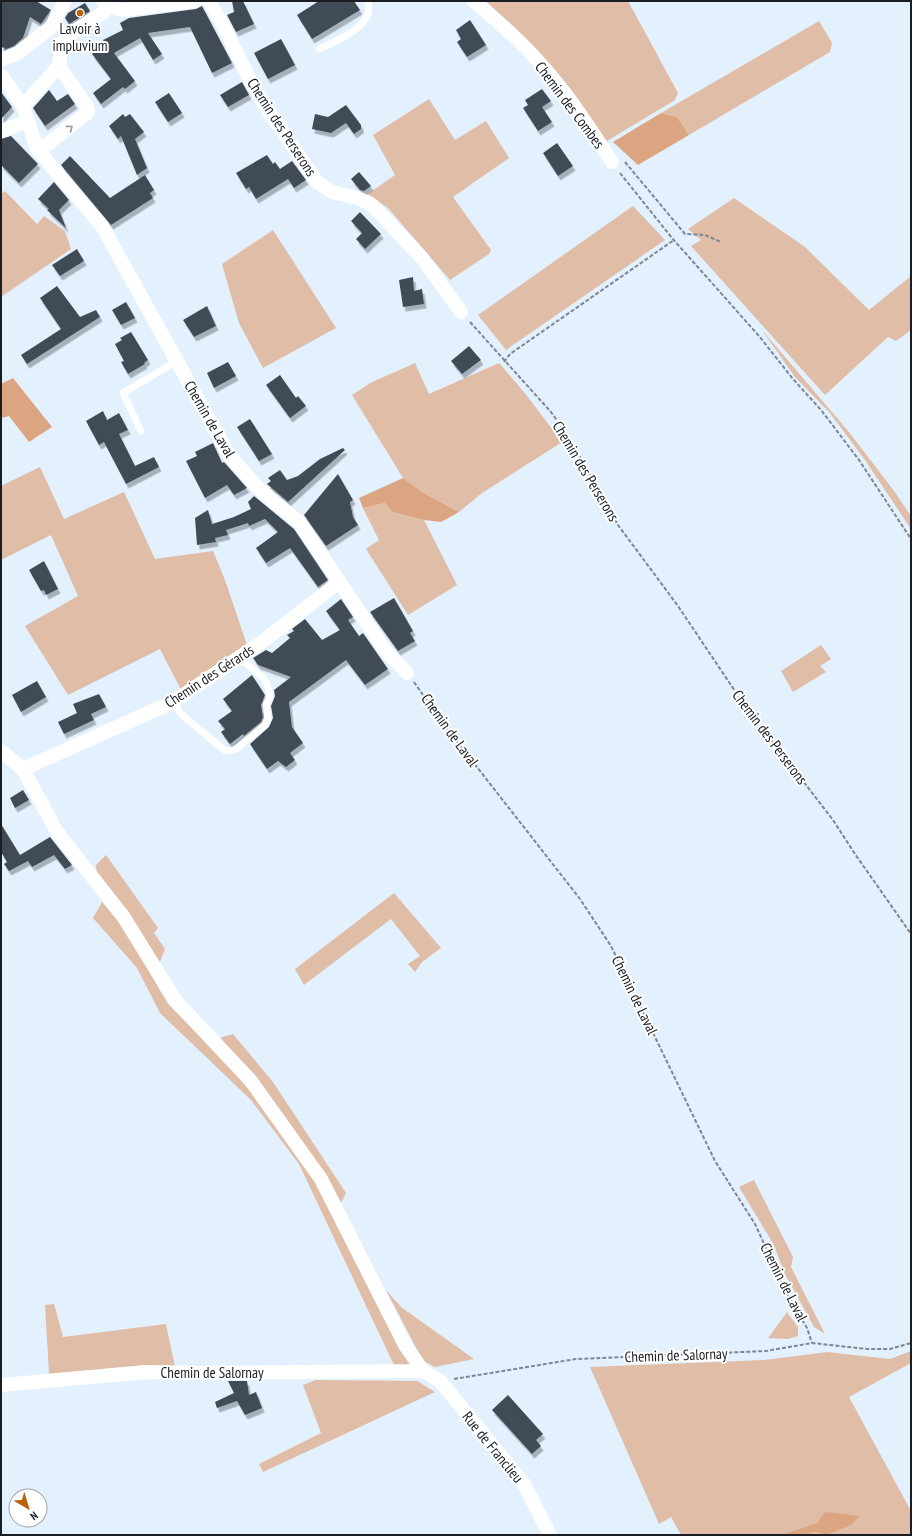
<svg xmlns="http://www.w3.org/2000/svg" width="912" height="1536" viewBox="0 0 912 1536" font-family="'PT Sans Narrow',sans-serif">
	<defs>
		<filter id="shadow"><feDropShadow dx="2.5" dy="4.5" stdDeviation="0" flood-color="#0004"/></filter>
	</defs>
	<rect width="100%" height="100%" fill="#e3f0fe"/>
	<path fill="#dfbda7" d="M486 1H628L678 93 675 100 607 141 554 69Z
		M819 21 832 43 830 52 689 135 677 117 661 113Z
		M429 99 455 140 486 121 509 158 453 197 491 250 489 254 450 280 388 208 368 194 395 175 373 135Z
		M5 191 37 224 44 216 65 231 71 249 1 297V194Z
		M734 198 805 247 869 310 911 276V330L896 341 888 337 825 395 691 246 701 240 688 229Z
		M633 206 665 240 506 350 478 315Z
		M273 230 336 328 263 368 239 323 222 264Z
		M762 330 849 432 894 491 911 516V529L865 460 830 413 795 377Z
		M415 363 429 394 499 363 524 392 562 442 482 493 459 512 422 492 403 478 352 395 370 383Z
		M40 467 64 519 124 492 155 559 213 551 225 580 248 648 181 690 160 649 68 695 25 626 78 596 51 535 1 560V486Z
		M385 503 392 512 424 520 457 585 408 615 366 549 379 540 363 508Z
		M821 645 831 659 820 666 826 672 793 692 781 671Z
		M106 855 158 928 154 933 165 949 160 962 97 875 96 865Z
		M394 893 441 948 422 962 415 972 408 964 420 956 391 919 304 985 295 969Z
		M102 902 123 927 168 1004 248 1085 305 1161 413 1365H394L299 1164 251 1100 160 1013 137 968 93 918Z
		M233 1034 273 1082 346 1193 341 1203 326 1175 220 1038Z
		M754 1180 793 1257 791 1267 825 1334 814 1327 784 1272 774 1245 739 1187Z
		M386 1290 401 1307 474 1359 435 1367 423 1361Z
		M54 1304 63 1337 166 1324 175 1367 145 1365 49 1374 45 1305Z
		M787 1312 798 1327V1336L788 1339 768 1338Z
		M911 1351V1363L849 1397 911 1511V1535H681L671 1517 659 1524 590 1367 764 1360 827 1352 890 1359Z
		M316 1380 417 1381 435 1392 263 1472 259 1464 321 1433 303 1385Z"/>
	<path fill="#dca582" d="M661 113 677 117 689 135 638 165 613 142Z
		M13 378 52 427 29 442 9 416 1 418V384Z
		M403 478 422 492 459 512 441 522 424 520 392 512 385 503 363 508 359 498Z
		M825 1512 859 1516 851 1525 826 1535C814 1529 812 1534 801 1535 795 1536 788 1535 781 1535L817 1523Z"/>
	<path fill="#414c57" filter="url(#shadow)" d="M1 1H36L51 10 41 24 30 17 23 38 14 46 4 50 5 48 1 47Z
		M232 1H243L254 24 236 32 227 15 234 12Z
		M319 1H354L360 10 312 39 297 15Z
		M85 3 90 11 69 24 65 18 68 13Z
		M202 6 232 63 212 73 190 27 148 33 162 54 153 60 140 38 114 53 135 81 125 89 123 87 101 104 93 93 111 79 92 54 105 43 103 40 123 30 120 23 129 18 196 9Z
		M470 20 486 45 467 57 457 42 461 39 456 30Z
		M281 39 295 65 268 79 254 53Z
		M242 82 249 95 228 107 220 95Z
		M542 89 551 101 542 107 552 122 538 131 523 108 528 105 525 100Z
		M49 90 57 101 68 94 75 104 45 126 33 108Z
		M1 92 12 107 1 119Z
		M169 93 182 113 168 122 155 102Z
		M346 105 361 125V129L354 134 346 123 331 133 312 129 315 114 328 117Z
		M123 114 125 117 130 114 144 132 135 139 147 168 137 175 121 136 118 139 109 126Z
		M11 136 38 164 19 183 1 165V139Z
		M557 143 573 166 558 176 543 153Z
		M267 155 273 164 275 162 280 169 292 161 306 180 294 188 288 179 256 199 249 187 246 189 236 173Z
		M70 156 110 198 145 175 154 190 150 193 153 198 111 225 61 165Z
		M359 172 371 186 364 191 360 190 351 179Z
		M54 182 69 200 59 210 66 228 47 210 49 209 38 199Z
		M360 212 381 234 365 249 356 239 362 233 351 221Z
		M77 249 84 261 60 276 52 265Z
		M413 277 414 291 422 289 424 304 403 307 399 280Z
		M57 286 80 317 96 310 100 317 27 364 21 355 61 329 40 298Z
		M126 302 135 318 121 325 112 310Z
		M207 306 216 326 194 337 183 320Z
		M131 332 148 360 144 363 145 364 128 374 121 362 124 361 115 344 122 340 120 338Z
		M469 346 481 360 462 374 451 361Z
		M228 362 236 376 214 388 207 373Z
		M280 375 296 398 298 396 306 406 290 418 266 385Z
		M103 411 107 420 119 413 128 430 119 434 135 466 154 457 159 467 126 484 104 442 99 445 86 421Z
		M250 419 272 454 259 461 237 427Z
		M213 443 222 463 224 462 247 488 234 495 227 485 205 498 186 461 197 456 195 452Z
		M343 448 345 450 288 502 267 484 271 481 268 478 280 470 287 480 298 476 320 459Z
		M338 474 353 500 350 502 353 517 358 525 326 546 304 515Z
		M254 496 294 529 328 580 318 587 290 548 266 563 256 548 278 532 265 519 249 526 248 523 226 530 228 535 215 538 216 542 197 545 195 518 208 510 212 524 234 517 251 509 248 502Z
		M44 561 58 589 46 595 44 590 41 591 29 570Z
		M394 598 413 631 410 633 415 641 398 651 370 612Z
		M341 599 353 617 348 620 359 636 363 633 388 669 365 685 346 660 289 702 292 727 303 743 290 753 295 760 286 767 278 761 267 769 250 744 269 727 273 718 271 706 275 696 274 690 291 677 258 665 253 658 266 650 272 653 290 638 287 635 294 631 292 629 305 619 322 640 340 630 326 611Z
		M252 675 265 695 261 705 263 717 261 722 244 736 243 734 230 744 221 732 225 729 218 721 232 711 223 699Z
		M37 681 46 697 21 712 12 695Z
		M99 694 106 707 91 714 94 720 64 734 58 722 77 713 73 704Z
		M23 790 29 800 15 808 10 798Z
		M1 824 20 855 50 837 72 865 65 869 54 855 32 867 28 861 9 871 4 864 7 862 1 852Z
		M228 1381H247L249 1395 256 1392 262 1408 245 1415 237 1401 217 1408 215 1402 234 1393Z
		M508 1395 543 1434 536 1440 541 1446 532 1454 492 1410Z"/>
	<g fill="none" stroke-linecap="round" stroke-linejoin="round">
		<path stroke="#7e8690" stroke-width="2" stroke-dasharray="4 2" stroke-linecap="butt" d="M625 162 685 234 705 235 721 242
			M620 173 672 238 759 336 793 379 821 410 859 460 911 539
			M470 322 551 412 570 439 618 525 678 606 743 703 833 820 855 854 911 934
			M504 362 510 354 674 240
			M414 682 441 721 580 899 611 946 715 1161 755 1224 789 1298 807 1328 812 1343
			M454 1379 576 1359 766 1351 812 1343 867 1349H890L911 1343"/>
		<path stroke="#fff" stroke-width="7" d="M319 49C335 42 378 24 367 1
			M141 431 123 393 177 361
			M173 702 181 714 224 750 229 751 236 749 265 725 268 718 266 705 270 695 267 684 262 677 240 658"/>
		<path stroke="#fff" stroke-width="14" d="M209 1 223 25 250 80 264 104 317 182 332 192 358 198 372 205 422 258 461 312
			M473 1C505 26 535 55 560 87 579 110 595 137 612 162
			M106 6 122 10 195 1
			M1 60 18 53 51 27 65 1
			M1 75 23 106 37 149 102 226 229 455 258 488 300 523 385 650 407 673
			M23 106 59 66 62 43 73 32 104 12 106 6 103 1
			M1 131 28 121
			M39 151 88 112 87 107 59 66
			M1 751 23 769 57 832 123 916 175 1000 251 1081 321 1179 405 1345 423 1371 440 1381 524 1484 550 1535
			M23 769 173 702 262 642 339 582
			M1 1385 148 1372 205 1373 423 1371"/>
	</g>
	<defs><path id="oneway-chevron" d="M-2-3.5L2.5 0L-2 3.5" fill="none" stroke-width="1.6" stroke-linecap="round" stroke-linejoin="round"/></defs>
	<use stroke="#989a9c" href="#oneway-chevron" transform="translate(70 128) rotate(-37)"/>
	<circle fill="#bc600c" stroke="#fff" stroke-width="1.5" cx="80" cy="13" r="4"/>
	<g text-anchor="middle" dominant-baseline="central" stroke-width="4" stroke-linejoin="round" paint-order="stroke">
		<g font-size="15" fill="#1a1e23" stroke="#fff">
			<text x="80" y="28">Lavoir à<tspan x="80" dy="17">impluvium</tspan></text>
		</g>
		<g font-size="15" fill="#1a1e23" stroke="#fff">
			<text transform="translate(570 105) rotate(53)">Chemin des Combes</text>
			<text transform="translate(282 127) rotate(57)">Chemin des Perserons</text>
			<text transform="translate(210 419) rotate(60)">Chemin de Laval</text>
			<text transform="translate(586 471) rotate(59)">Chemin des Perserons</text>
			<text transform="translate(209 676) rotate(-33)">Chemin des Gérards</text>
			<text transform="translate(450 730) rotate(54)">Chemin de Laval</text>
			<text transform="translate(770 737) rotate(53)">Chemin des Perserons</text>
			<text transform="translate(635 995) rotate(64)">Chemin de Laval</text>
			<text transform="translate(784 1282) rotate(63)">Chemin de Laval</text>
			<text transform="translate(676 1355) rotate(-2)">Chemin de Salornay</text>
			<text x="212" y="1372">Chemin de Salornay</text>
			<text transform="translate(493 1447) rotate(51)">Rue de Franclieu</text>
		</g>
	</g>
	<rect width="912" height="1536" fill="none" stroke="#1a1e23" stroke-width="4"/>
	<g transform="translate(28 1508) rotate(142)"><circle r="19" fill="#ffffff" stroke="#a3a5a7"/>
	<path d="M0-3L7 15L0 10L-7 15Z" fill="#bc600c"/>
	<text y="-6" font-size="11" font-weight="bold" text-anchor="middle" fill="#1a1e23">N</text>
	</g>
</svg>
